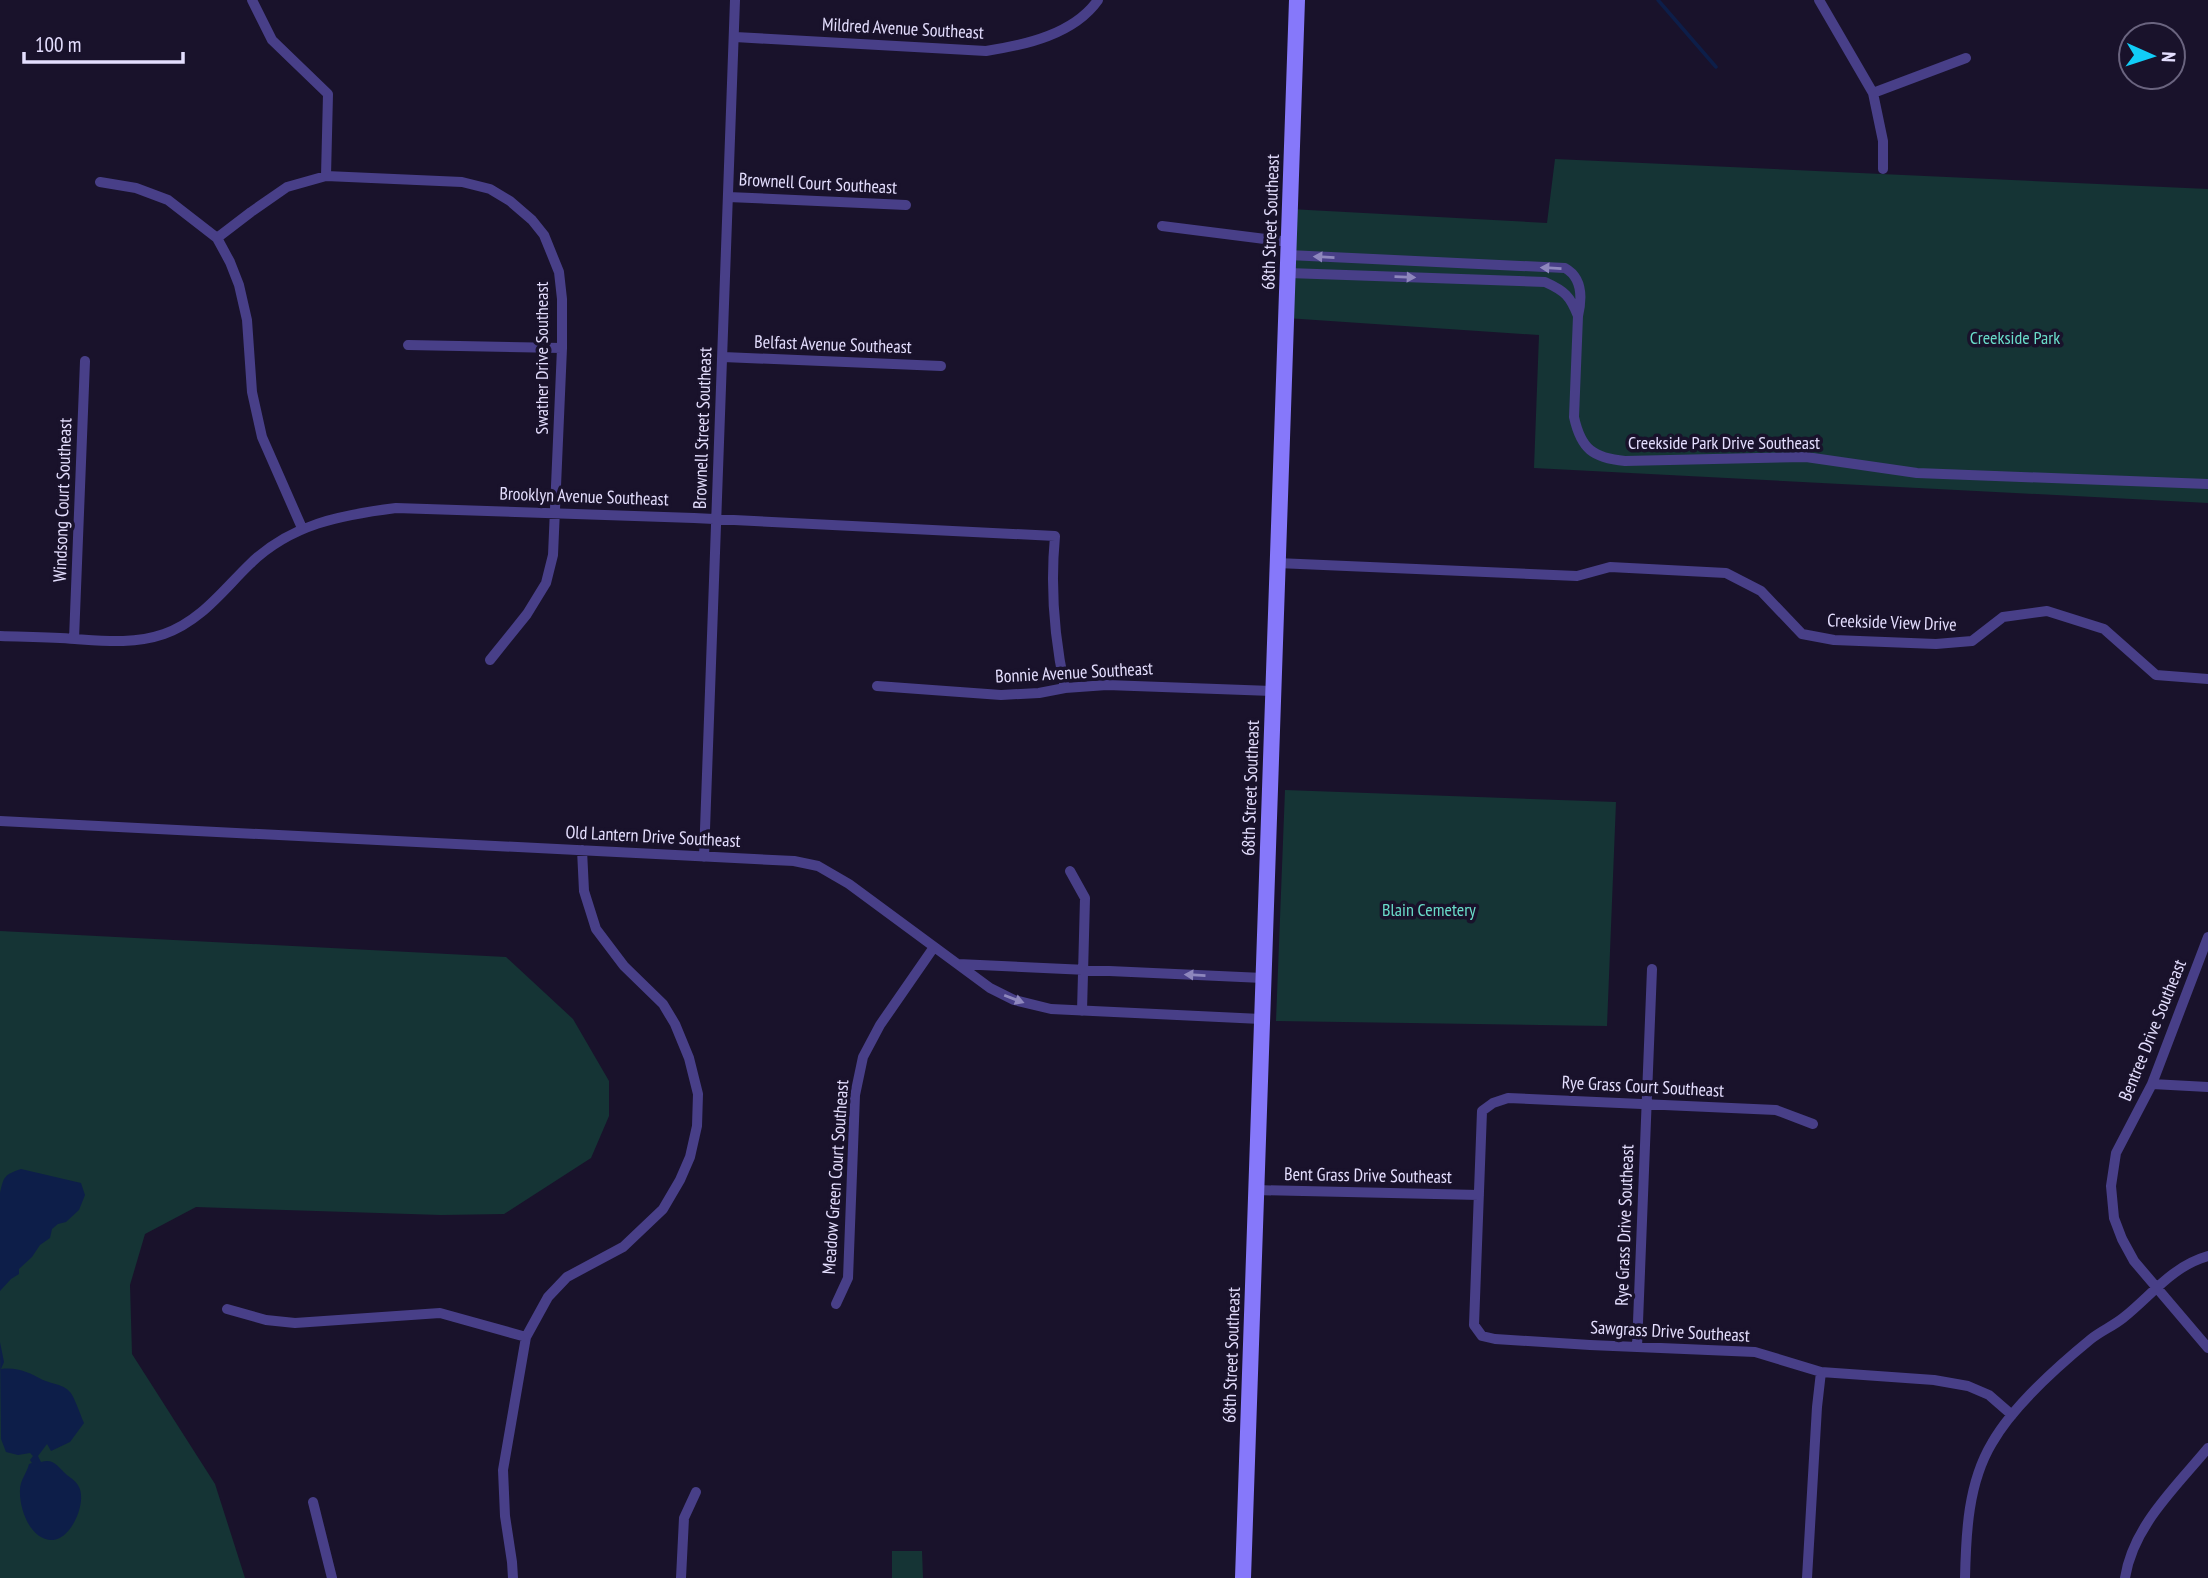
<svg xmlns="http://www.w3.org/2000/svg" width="2208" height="1578" viewBox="0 0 2208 1578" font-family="'PT Sans Narrow',sans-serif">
	<rect width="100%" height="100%" fill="#19122b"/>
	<path fill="#153435" d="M1555 159 2208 189V503L1534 468 1539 335 1286 318 1290 209 1547 223Z
		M1285 790 1616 802 1607 1026 1276 1021Z
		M0 931 506 957 573 1019 609 1081V1116L591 1158 504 1214 441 1215 196 1207 145 1234 130 1285 132 1354 215 1484 245 1578H0Z
		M892 1551H922L923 1578H892Z"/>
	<path fill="#0d1e49" d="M21 1169 81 1183 85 1195 79 1210 66 1222 58 1224 52 1229 50 1238 40 1245 32 1257 19 1269V1274L11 1279 0 1291V1193C4 1176 4 1175 21 1169Z
		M0 1342 4 1362 1 1369C19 1367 29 1373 43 1380 52 1384 63 1384 70 1392 74 1396 81 1416 84 1423L70 1442 51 1451 47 1444 38 1456 41 1462C54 1458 58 1467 67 1475 71 1478 77 1482 79 1487 87 1503 71 1539 53 1540 30 1541 19 1508 20 1490 20 1480 27 1473 29 1464L32 1463 30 1460 33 1456 30 1453 18 1455 6 1452 1 1439Z"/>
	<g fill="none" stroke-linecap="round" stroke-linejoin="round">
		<path stroke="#0d1e49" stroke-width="3.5" d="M1658 0 1716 67"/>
		<path stroke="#483f88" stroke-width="10" d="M252 0 272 40 328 94 326 176
			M1819 0 1873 93 1883 141V169
			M735 37 986 51C1026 45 1074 34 1098 0
			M1873 93 1966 58
			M100 182 136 188 168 200 217 238 230 262 239 285 247 320 252 392 262 437 302 528
			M728 197 906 205
			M1162 226 1289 242
			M217 238 251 212 287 187 326 176 462 182 490 189 510 201 532 220 544 235 559 272 562 299V348L553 555 546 583 527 614 490 660
			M1288 255 1565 268C1583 278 1582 299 1578 316L1574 417C1581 449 1593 458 1625 461L1806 457 1917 473 2208 484
			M1288 273 1545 282C1565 291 1570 296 1578 316
			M408 345 562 348
			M723 357 941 366
			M1277 563 1577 576 1610 567 1726 573 1761 591 1802 634 1834 640 1936 644 1972 641 2003 617 2047 611 2104 629 2156 675 2208 679
			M0 636C25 637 50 637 75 639 105 641 135 644 164 634 201 621 223 590 250 564 291 524 341 515 396 508L694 518 1055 536C1050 589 1054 637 1065 688
			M74 639 85 361
			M877 686 1001 695 1039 693 1065 688 1107 685 1272 691
			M0 821 794 861 818 866 849 884 990 988 1014 1000 1051 1009 1261 1019
			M704 857 735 0
			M1070 871 1085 898 1082 1011
			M2208 937 2152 1084 2116 1153 2111 1186 2114 1218 2122 1239 2134 1261 2208 1348
			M958 964 1263 978
			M2152 1084 2208 1087
			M1813 1124 1776 1110 1508 1098 1493 1103 1482 1111 1474 1325 1482 1336 1495 1339 1590 1345 1755 1352 1821 1372 1934 1380 1968 1386 1989 1395 2012 1415
			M1255 1190 1479 1195
			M836 1304 848 1278 855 1095 863 1057 880 1025 934 947
			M227 1309 266 1320 295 1323 440 1313 526 1337
			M1637 1347 1652 969
			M313 1502 332 1578
			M513 1578 512 1562 505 1516 503 1470 526 1337 548 1297 567 1277 623 1247 663 1209 680 1180 690 1157 697 1126 698 1094 689 1058 675 1024 663 1004 624 966 596 929 584 891 582 850
			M681 1578 684 1518 696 1492
			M1807 1578 1817 1407 1821 1372
			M1965 1578C1966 1533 1968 1483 1992 1443 2013 1406 2058 1366 2091 1339 2101 1331 2113 1326 2123 1318 2151 1296 2172 1266 2208 1256
			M2125 1578C2133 1526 2176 1487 2208 1448"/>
		<path stroke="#8678fa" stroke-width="16" d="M1243 1578 1297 0"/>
	</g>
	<defs><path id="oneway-solid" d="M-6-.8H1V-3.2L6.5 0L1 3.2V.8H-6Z" transform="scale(1.75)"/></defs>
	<g fill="#8e87bd">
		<use href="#oneway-solid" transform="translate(1324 257) rotate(-177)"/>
		<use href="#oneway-solid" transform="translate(1551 268) rotate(-177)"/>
		<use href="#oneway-solid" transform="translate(1405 277) rotate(2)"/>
		<use href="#oneway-solid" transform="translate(1195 975) rotate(-177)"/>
		<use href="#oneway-solid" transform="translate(1014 999) rotate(21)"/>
	</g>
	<g text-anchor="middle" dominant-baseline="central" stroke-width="7" stroke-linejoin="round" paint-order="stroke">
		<g font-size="18" fill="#e4defe" stroke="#19122b">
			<text transform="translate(903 28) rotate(3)">Mildred Avenue Southeast</text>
			<text transform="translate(818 183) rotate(3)">Brownell Court Southeast</text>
			<text transform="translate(1270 222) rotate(-88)">68th Street Southeast</text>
			<text transform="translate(833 344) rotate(2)">Belfast Avenue Southeast</text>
			<text transform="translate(541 358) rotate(-90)">Swather Drive Southeast</text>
			<text transform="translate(702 428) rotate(-88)">Brownell Street Southeast</text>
			<text x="1724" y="442">Creekside Park Drive Southeast</text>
			<text transform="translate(584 496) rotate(2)">Brooklyn Avenue Southeast</text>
			<text transform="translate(62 500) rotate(-88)">Windsong Court Southeast</text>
			<text transform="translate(1892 622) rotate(2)">Creekside View Drive</text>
			<text transform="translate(1074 672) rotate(-3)">Bonnie Avenue Southeast</text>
			<text transform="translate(1250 788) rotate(-88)">68th Street Southeast</text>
			<text transform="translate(653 836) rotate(3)">Old Lantern Drive Southeast</text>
			<text transform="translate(2152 1030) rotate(-68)">Bentree Drive Southeast</text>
			<text transform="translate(1643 1086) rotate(3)">Rye Grass Court Southeast</text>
			<text transform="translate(1368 1175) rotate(1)">Bent Grass Drive Southeast</text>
			<text transform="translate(835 1177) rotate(-86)">Meadow Green Court Southeast</text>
			<text transform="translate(1624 1225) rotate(-88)">Rye Grass Drive Southeast</text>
			<text transform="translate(1670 1331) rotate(3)">Sawgrass Drive Southeast</text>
			<text transform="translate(1231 1355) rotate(-88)">68th Street Southeast</text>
		</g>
		<g font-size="18" fill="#6addca" stroke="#19122b">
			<text x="2015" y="337">Creekside Park</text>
			<text x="1429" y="909">Blain Cemetery</text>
		</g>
	</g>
	<g transform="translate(2152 56) rotate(93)"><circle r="33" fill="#19122b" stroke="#6a647f" stroke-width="2"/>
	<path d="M0-5L12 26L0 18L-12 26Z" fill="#11cdf7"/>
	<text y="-10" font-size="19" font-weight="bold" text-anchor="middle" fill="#e4defe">N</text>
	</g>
	<path d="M24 52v10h159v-10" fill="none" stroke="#e4defe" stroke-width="3.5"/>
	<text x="35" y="52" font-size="21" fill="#e4defe" stroke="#19122b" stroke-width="5" paint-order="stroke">100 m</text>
</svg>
